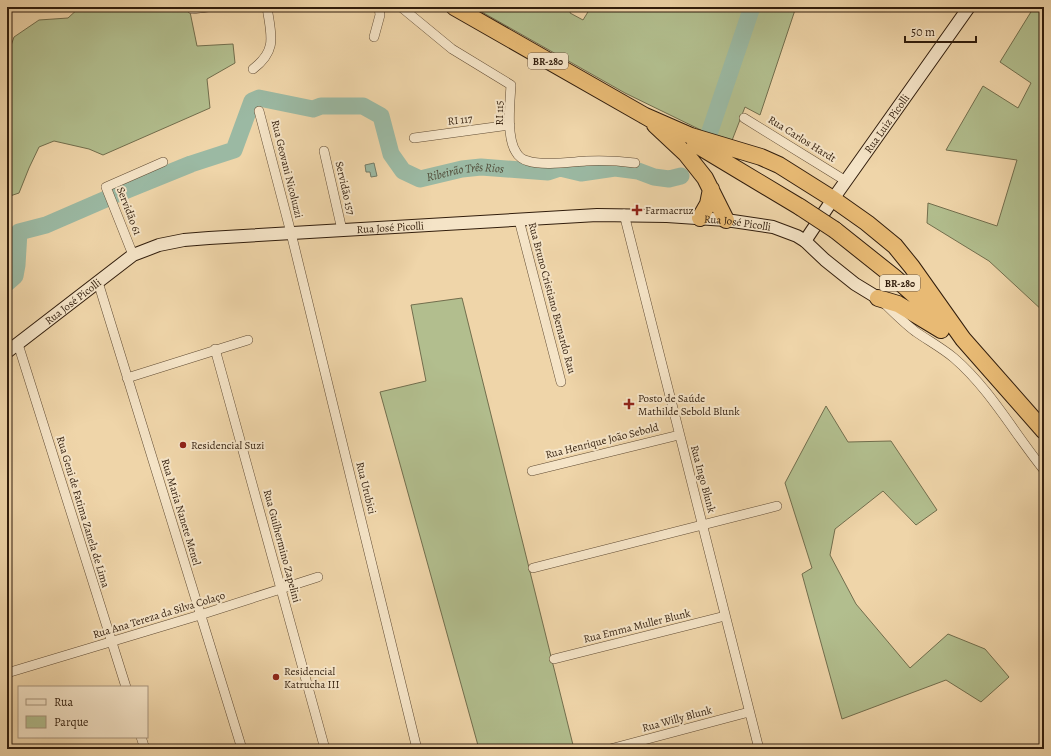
<svg xmlns="http://www.w3.org/2000/svg" width="1051" height="756" viewBox="0 0 1051 756" font-family="Alegreya,serif">
	<rect width="100%" height="100%" fill="#efd5a9"/>
	<filter id="stains"><feTurbulence type="fractalNoise" baseFrequency=".005" numOctaves="4"/><feColorMatrix values="0 0 0 0 .2 0 0 0 0 .09 0 0 0 0 .02 0 0 0 .5 -.17"/></filter>
	<radialGradient id="worn" r=".72"><stop offset=".6" stop-color="#630" stop-opacity="0"/><stop offset="1" stop-color="#630" stop-opacity=".3"/></radialGradient>
	<path fill="#b2be8e" stroke="#726e4d" d="M80 7H189L197 46 233 44 235 63 207 79 210 108 103 155 89 149 54 141 39 147 29 168 19 193 7 197V57L14 37 39 20 68 18Z
		M473 7H572L570 13 583 20 591 7H796L760 115 745 107 731 143 709 134 625 93Z
		M1034 7H1044V312L989 261 927 223 928 203 997 226 1017 160 946 150 983 86 1018 108 1031 83 1000 62Z
		M462 298 574 749H479L380 392 426 381 411 305Z
		M826 406 848 442 891 441 937 510 916 525 883 491 835 529 830 555 856 604 910 668 948 634 985 649 1009 677 981 702 946 680 842 719 802 574 812 568 785 483Z"/>
	<path fill="#9bb9a3" stroke="#717b67" d="M374 163 377 176 371 177 370 172H366L365 165Z"/>
	<g fill="none" stroke-linecap="round" stroke-linejoin="round">
		<g stroke="#9bb9a3" stroke-width="17">
			<path d="M709 134 752 7"/>
			<path id="s1" d="M117 194 191 164 234 150 252 101 259 98 313 109 321 106H363L381 116 391 154 403 171 420 179 462 169 481 167 548 172 560 168 581 173 615 168 638 171 654 177 669 179 681 176"/>
			<path d="M7 283 15 276 17 265 19 232 46 225 106 199"/>
		</g>
		<g stroke="#604b33" stroke-width="10">
			<path id="street" d="M401 7 452 49 511 85C510 102 506 137 516 152 518 156 523 160 528 161 543 166 570 162 586 161 603 160 619 161 635 163
				M192 9 208 7
				M374 37 380 15 379 7
				M253 69C278 50 271 35 267 7
				M259 111 291 233 417 749
				M744 118 846 181
				M414 138 510 125
				M324 151 342 230
				M624 214 759 749
				M519 220 561 382
				M133 255 106 187 163 162
				M98 282 242 749
				M882 301C893 312 904 323 916 332 929 341 942 348 954 358 990 389 1014 433 1044 470
				M18 344 126 687
				M215 349 325 749
				M127 378 248 340
				M532 471 679 435
				M533 568 777 506
				M554 659 725 616
				M7 673 200 615 318 577
				M141 737 145 749
				M610 749 749 712"/>
		</g>
		<g stroke="#311d0c" stroke-width="14">
			<g id="secondary">
				<path id="s2" d="M805 241 833 199 969 7"/>
				<path id="s3" d="M7 352 133 255 159 245 184 240 209 238 597 215 667 216 726 220 773 227 797 236 805 241 825 260 855 284 878 298"/>
			</g>
		</g>
		<g stroke="#311d0c" stroke-width="18">
			<path id="highway" d="M454 7 652 120
				M643 115 691 136 761 157 779 165 833 199 867 223 895 246 912 267 963 339 1044 431
				M655 125 686 154 705 178 726 220
				M695 144 800 207
				M700 218 708 204 711 189
				M835 230 894 277 941 319
				M878 298 898 304 941 330"/>
		</g>
		<use href="#street" stroke="#f5e4c7" stroke-width="9"/>
		<use href="#secondary" stroke="#f5e4c7" stroke-width="12"/>
		<use href="#highway" stroke="#e8ba74" stroke-width="16"/>
		<g stroke="#311d0c" stroke-width="18" stroke-linecap="butt">
			<path id="highway-bridge" d="M800 207 835 230"/>
		</g>
		<use href="#highway-bridge" stroke="#e8ba74" stroke-width="16"/>
	</g>
	<g fill="#8f2418" stroke="#f5e4c7" stroke-width="1.5">
		<path d="M635 204h4v4h4v4h-4v4h-4v-4h-4v-4h4z"/>
		<path d="M627 398h4v4h4v4h-4v4h-4v-4h-4v-4h4z"/>
		<circle cx="183" cy="445" r="4"/>
		<circle cx="276" cy="677" r="4"/>
	</g>
	<g text-anchor="middle" dominant-baseline="central" stroke-width="4" stroke-linejoin="round" paint-order="stroke">
		<g fill="#f5e4c7" stroke="#6c5944" stroke-width="1">
			<rect x="528" y="53" width="40" height="16" rx="3"/>
			<rect x="880" y="275" width="40" height="16" rx="3"/>
		</g>
		<g font-size="10" font-weight="bold" fill="#311d0c">
			<text x="548" y="61">BR-280</text>
			<text x="900" y="283">BR-280</text>
		</g>
		<g font-size="11" fill="#311d0c" stroke="#f5e4c7">
			<text transform="translate(499 113) rotate(-90)">RI 115</text>
			<text transform="translate(460 120) rotate(-7)">RI 117</text>
			<text stroke="none"><textPath href="#s2" startOffset="143">Rua Luiz Picolli</textPath></text>
			<text transform="translate(802 139) rotate(32)">Rua Carlos Hardt</text>
			<text transform="translate(287 169) rotate(76)">Rua Geovani Nicoluzzi</text>
			<text transform="translate(345 188) rotate(77)">Servidão 157</text>
			<text transform="translate(129 211) rotate(69)">Servidão 61</text>
			<text stroke="none"><textPath href="#s3" startOffset="767">Rua José Picolli</textPath></text>
			<text stroke="none"><textPath href="#s3" startOffset="419">Rua José Picolli</textPath></text>
			<text transform="translate(552 298) rotate(75)">Rua Bruno Cristiano Bernardo Rau</text>
			<text stroke="none"><textPath href="#s3" startOffset="83">Rua José Picolli</textPath></text>
			<text transform="translate(602 441) rotate(-14)">Rua Henrique João Sebold</text>
			<text transform="translate(703 479) rotate(75)">Rua Ingo Blunk</text>
			<text transform="translate(366 488) rotate(76)">Rua Urubici</text>
			<text transform="translate(83 512) rotate(73)">Rua Geni de Fatima Zanela de Lima</text>
			<text transform="translate(181 512) rotate(73)">Rua Maria Nanete Menel</text>
			<text transform="translate(282 546) rotate(75)">Rua Guilhermino Zapelini</text>
			<text transform="translate(159 615) rotate(-17)">Rua Ana Tereza da Silva Colaço</text>
			<text transform="translate(637 626) rotate(-14)">Rua Emma Muller Blunk</text>
			<text transform="translate(677 719) rotate(-15)">Rua Willy Blunk</text>
		</g>
		<g font-size="11" fill="#311d0c" stroke="#f5e4c7" text-anchor="start">
			<text x="645" y="210">Farmacruz</text>
			<text x="638" y="398">Posto de Saúde<tspan x="638" dy="13">Mathilde Sebold Blunk</tspan></text>
			<text x="191" y="445">Residencial Suzi</text>
			<text x="284" y="671">Residencial<tspan x="284" dy="13">Katrucha III</tspan></text>
		</g>
		<g font-size="12" font-style="italic" fill="#514c39" stroke="#f5e4c7">
			<text stroke="none"><textPath href="#s1" startOffset="436">Ribeirão Três Rios</textPath></text>
		</g>
	</g>
	<rect width="1051" height="756" fill="none" stroke="#efd5a9" stroke-width="24"/>
	<rect x="8" y="8" width="1035" height="740" fill="none" stroke="#311d0c" stroke-width="2"/>
	<rect x="12" y="12" width="1027" height="732" fill="none" stroke="#311d0c"/>
	<rect x="18" y="686" width="130" height="52" fill="#f5e4c7" stroke="#a7947c"/>
	<rect x="26" y="699" width="20" height="6" fill="#f5e4c7" stroke="#a7947c"/>
	<text x="54" y="706" font-size="12" fill="#311d0c">Rua</text>
	<rect x="26" y="716" width="20" height="12" fill="#b2be8e" stroke="#a7947c"/>
	<text x="54" y="726" font-size="12" fill="#311d0c">Parque</text>
	<path d="M905 36v6h71v-6" fill="none" stroke="#311d0c" stroke-width="2"/>
	<text x="911" y="36" font-size="12" fill="#311d0c" stroke="#f5e4c7" stroke-width="3" paint-order="stroke">50 m</text>
	<rect width="100%" height="100%" filter="url(#stains)"/>
	<rect width="100%" height="100%" fill="url(#worn)"/>
</svg>
